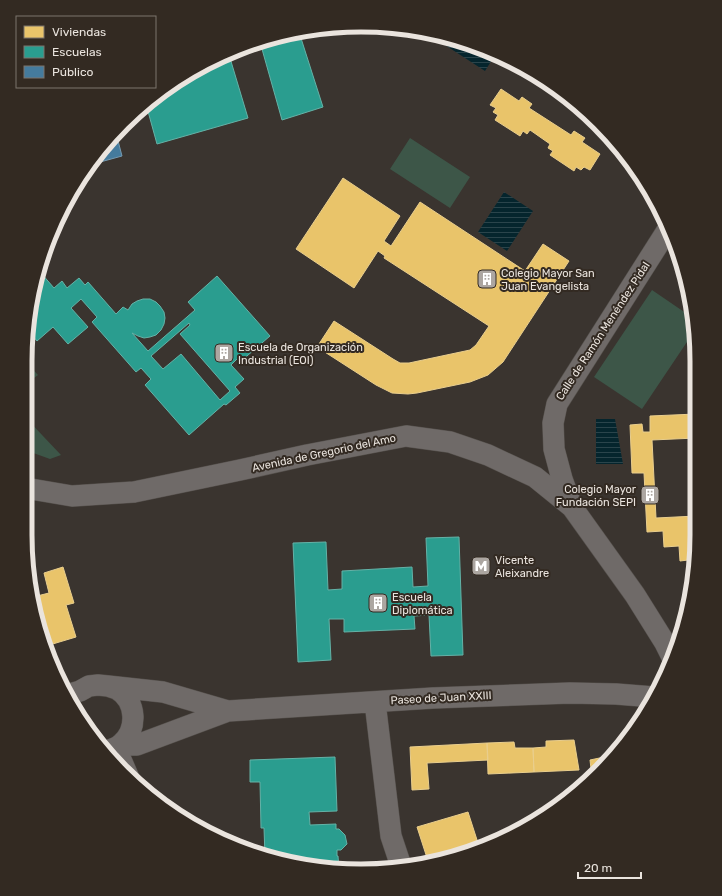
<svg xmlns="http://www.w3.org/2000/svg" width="722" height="896" font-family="Rubik,sans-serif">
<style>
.garden{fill:#3d5648}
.water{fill:url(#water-rules)}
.homes{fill:#e9c46a;stroke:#e9ce8d}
.schools{fill:#2a9d8f;stroke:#64b2a7;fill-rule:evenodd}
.public{fill:#457b9d;stroke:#769ab0}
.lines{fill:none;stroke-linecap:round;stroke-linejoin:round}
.minor-casing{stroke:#55504c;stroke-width:22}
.minor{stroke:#6f6a68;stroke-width:21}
.labels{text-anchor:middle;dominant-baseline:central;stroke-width:4;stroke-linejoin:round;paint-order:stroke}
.poi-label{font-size:11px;fill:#eae4de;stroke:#332a22;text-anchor:start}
.street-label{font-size:11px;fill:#eae4de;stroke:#332a22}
.rim{fill:none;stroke:#eae4de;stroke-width:5}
</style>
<defs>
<pattern id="water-rules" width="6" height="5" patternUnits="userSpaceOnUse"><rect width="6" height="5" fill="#05252d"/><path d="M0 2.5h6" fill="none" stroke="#2a444b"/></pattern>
</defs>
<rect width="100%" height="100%" fill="#3a342f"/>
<!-- garden -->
<path class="garden" d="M410 138 470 177 450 208 390 169Z
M652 290 693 318 695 330 642 409 594 377Z
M26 362 38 375 26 384Z
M25 417 61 455 50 459 25 450Z"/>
<!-- water -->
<path class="water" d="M450 38 469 43 495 55 485 71 445 45Z
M504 192 533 211 507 251 478 232Z
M596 419H615L623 464H596Z"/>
<!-- homes -->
<path class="homes" d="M501 89 519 101 522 97 532 104 529 108 571 135 574 131 585 138 582 142 600 154 590 170 584 167 581 170 576 167 574 171 550 155 553 151 548 148 550 144 530 130 527 134 523 131 520 136 495 120 498 115 493 112 496 108 490 105Z
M343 178 400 216 384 241 391 246 420 202 525 271 543 244 569 261 503 362 488 375 470 382 417 393 408 394 392 393 376 385 317 347 334 321 393 359 400 363H409L470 350 476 345 489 326 384 258 385 256 378 251 354 288 296 249Z
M696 414V438L652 440 656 518 696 516V557L693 577H689L688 560 680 561 679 546 664 547 663 531 647 532 644 473H632L630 425 642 424 643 432H650V416Z
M63 567 74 603 66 605 76 637 46 646 36 622 33 597 49 593 44 573Z
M574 740 579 770 534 772 533 748 546 747V741Z
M514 742 515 748H533L534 772 488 774 487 743Z
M487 743 488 760 427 763 429 789 412 790 410 747Z
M609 756H612L592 777 590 760Z
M468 812 478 843 498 836 499 840 429 864 417 827Z"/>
<!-- schools -->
<path class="schools" d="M299 32 323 107 282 120 260 42 274 37Z
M230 58 248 118 157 144 146 104 157 94 202 66Z
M41 273 54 288 62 281 67 288 79 278 85 285 88 282 116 314 123 307 128 310 132 304 137 301 143 299H150L156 302 160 306 164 312 165 318 164 324 161 330 156 335 150 337 144 338 138 336 132 333 148 351 195 310 188 302 217 276 270 336 240 362 237 359 231 365 244 379 235 387 240 393 226 405 224 404 189 435 145 385 151 379 141 368 136 372 92 322 97 317 81 299 71 308 88 327 68 344 53 327 37 341 28 330ZM189 323 190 325 180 334 230 391 220 400 181 354 163 369 151 356Z
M459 537 463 655 431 656 429 615 414 616 415 629 344 632V619H329L331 660 298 662 293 543 326 542 328 590 342 589V571L412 567 413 587 428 586 426 538Z
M335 757 337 811 309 812 310 825 336 824V829H339L345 835 347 844 341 850H337V856H338L339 870 265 856 264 828H261L260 782H250V760Z"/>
<!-- public -->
<path class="public" d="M116 133 122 156 93 164 109 139Z"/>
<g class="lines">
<!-- minor casing -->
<g class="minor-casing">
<path id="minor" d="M25 488 72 496 134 492 240 470 307 455 406 436 450 442 488 455 535 477 572 507 635 595 665 643 672 657
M572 507 562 479 554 449 553 423 557 404 668 229
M66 695 80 691 89 686 98 685 108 686 163 692 228 711
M375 702 391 836 401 866
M121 745H137L228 711 433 698 570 693 616 694 654 697
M116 748 128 776
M107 751C112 749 117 748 121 744 138 730 137 701 117 689 114 688 111 687 108 686"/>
</g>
<!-- minor -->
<use href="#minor" class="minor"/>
</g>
<!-- icons -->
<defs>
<g id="building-square" transform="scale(1)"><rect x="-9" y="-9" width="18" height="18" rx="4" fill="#aca6a1" stroke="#332a22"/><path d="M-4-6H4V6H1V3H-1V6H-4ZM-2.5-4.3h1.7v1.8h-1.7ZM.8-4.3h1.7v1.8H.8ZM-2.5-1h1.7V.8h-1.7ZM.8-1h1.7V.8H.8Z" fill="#fff"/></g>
<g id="metro-square" transform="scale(1)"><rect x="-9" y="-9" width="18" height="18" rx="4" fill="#aca6a1" stroke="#332a22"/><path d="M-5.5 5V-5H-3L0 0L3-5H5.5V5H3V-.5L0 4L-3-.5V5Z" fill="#fff"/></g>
</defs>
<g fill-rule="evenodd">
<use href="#building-square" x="487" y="279"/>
<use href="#building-square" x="224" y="353"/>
<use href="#building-square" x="650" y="495"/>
<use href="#metro-square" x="481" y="566"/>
<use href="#building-square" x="378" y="603"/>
</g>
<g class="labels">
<!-- poi labels -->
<g class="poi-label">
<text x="501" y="273">Colegio Mayor San<tspan x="501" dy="13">Juan Evangelista</tspan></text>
<text x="238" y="347">Escuela de Organización<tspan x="238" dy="13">Industrial (EOI)</tspan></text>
<text x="636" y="489" text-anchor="end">Colegio Mayor<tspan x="636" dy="13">Fundación SEPI</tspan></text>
<text x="495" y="560">Vicente<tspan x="495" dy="13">Aleixandre</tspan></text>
<text x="392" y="597">Escuela<tspan x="392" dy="13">Diplomática</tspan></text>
</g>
<!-- street labels -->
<g class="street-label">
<text transform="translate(603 331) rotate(-57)">Calle de Ramón Menéndez Pidal</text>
<text transform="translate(324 453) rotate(-12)">Avenida de Gregorio del Amo</text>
<text transform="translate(441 698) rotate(-3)">Paseo de Juan XXIII</text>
</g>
</g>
<!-- crop -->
<path d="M0 0H722V896H0ZM361 32H361A329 329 0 0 1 690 361V535A329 329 0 0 1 361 864H361A329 329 0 0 1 32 535V361A329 329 0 0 1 361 32Z" fill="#332a22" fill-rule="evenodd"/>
<path class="rim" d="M361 32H361A329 329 0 0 1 690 361V535A329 329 0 0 1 361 864H361A329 329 0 0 1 32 535V361A329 329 0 0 1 361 32Z"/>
<!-- legend -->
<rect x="16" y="16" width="140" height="72" fill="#332a22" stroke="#7c746d"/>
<rect x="24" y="26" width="20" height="12" fill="#e9c46a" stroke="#7c746d"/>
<text x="52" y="36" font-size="12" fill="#eae4de">Viviendas</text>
<rect x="24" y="46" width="20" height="12" fill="#2a9d8f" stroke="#7c746d"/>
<text x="52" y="56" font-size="12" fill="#eae4de">Escuelas</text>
<rect x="24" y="66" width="20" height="12" fill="#457b9d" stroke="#7c746d"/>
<text x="52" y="76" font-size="12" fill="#eae4de">Público</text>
<!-- scale -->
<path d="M578 872v6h63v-6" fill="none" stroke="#eae4de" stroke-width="2"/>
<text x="584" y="872" font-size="12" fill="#eae4de" stroke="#332a22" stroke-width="3" paint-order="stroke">20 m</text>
</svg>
